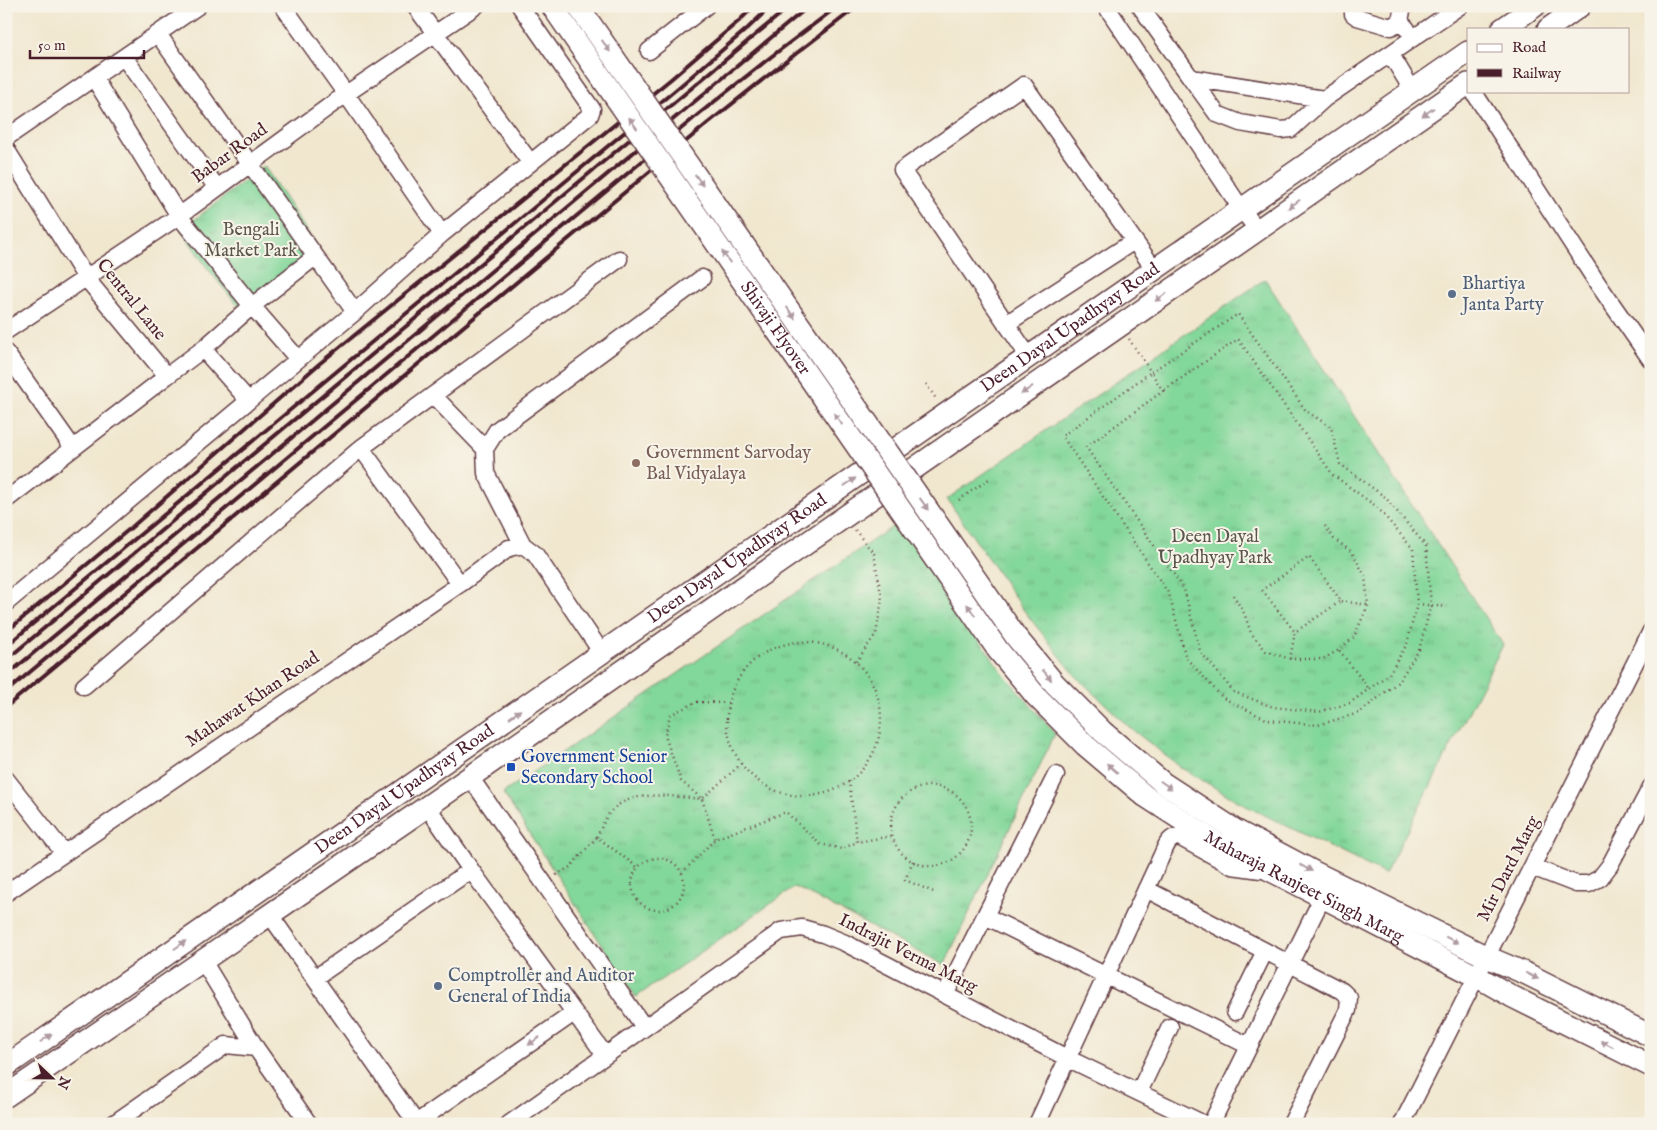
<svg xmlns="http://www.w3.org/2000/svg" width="1657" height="1130" font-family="'IM FELL English',serif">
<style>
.grass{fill:url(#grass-tufts);stroke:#667b62}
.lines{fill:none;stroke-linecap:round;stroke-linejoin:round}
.minor-casing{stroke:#633d44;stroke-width:19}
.major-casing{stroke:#633d44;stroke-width:24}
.path{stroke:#633d44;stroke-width:2.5;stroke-dasharray:1 4;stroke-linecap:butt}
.minor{stroke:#fff;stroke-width:16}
.major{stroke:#fff;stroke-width:21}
.rail{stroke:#4a1f2b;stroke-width:4}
.major-bridge-casing{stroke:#633d44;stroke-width:24;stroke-linecap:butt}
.major-bridge{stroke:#fff;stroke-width:21}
.oneway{fill:#ae9aa0}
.service-dot{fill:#5c6f8a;stroke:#f7f3e8;stroke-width:2}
.education-dot{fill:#8d6e63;stroke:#f7f3e8;stroke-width:2}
.transit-dot{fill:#1a4fb4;stroke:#f7f3e8;stroke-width:2}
.labels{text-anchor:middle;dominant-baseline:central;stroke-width:4;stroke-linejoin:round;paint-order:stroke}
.street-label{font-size:18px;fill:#4a1f2b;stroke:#f7f3e8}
.park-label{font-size:18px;fill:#5b564c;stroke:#f7f3e8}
.service-label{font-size:18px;fill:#4e5e75;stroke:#f7f3e8;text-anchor:start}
.education-label{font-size:18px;fill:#785e54;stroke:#f7f3e8;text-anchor:start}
.transit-label{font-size:18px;fill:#164399;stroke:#f7f3e8;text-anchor:start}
</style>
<defs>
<pattern id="grass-tufts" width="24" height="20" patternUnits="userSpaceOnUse" patternTransform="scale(1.25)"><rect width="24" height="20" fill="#82d79a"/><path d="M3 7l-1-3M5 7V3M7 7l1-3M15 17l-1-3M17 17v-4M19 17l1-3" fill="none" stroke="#72b885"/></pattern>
</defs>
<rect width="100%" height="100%" fill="#f7f3e8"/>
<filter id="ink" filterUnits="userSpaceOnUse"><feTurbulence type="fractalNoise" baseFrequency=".02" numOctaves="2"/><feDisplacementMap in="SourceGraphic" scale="10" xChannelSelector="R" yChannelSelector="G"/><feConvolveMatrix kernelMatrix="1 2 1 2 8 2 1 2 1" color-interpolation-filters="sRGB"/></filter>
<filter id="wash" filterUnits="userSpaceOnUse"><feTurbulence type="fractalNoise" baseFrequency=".0096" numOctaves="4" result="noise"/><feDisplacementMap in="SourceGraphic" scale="20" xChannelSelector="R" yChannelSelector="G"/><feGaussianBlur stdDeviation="1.12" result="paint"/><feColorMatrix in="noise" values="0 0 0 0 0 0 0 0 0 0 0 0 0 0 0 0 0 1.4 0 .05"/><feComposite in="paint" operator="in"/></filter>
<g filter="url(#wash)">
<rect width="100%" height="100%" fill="#f1e7cf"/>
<!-- grass -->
<path class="grass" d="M264 166 324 257 249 319 208 269 181 230Z
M1265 279 1503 645 1385 874 1248 807 1183 769 1129 727 1075 675 1025 612 947 499Z
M898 523 1002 672 1055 734 944 965 795 887 636 997 503 793Z"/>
</g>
<g filter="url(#ink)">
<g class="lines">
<!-- minor casing -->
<g class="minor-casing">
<path id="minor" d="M283 6 346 94 442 234
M415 6 530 162
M1106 6 1242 210 1258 230
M1140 6 1191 78 1324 99 1460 6
M1353 6V14L1357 17 1391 27 1400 21
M1403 6 1400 21 1407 29
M158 34 355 312
M649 51 706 6
M1391 55 1413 91
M124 57 217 188
M94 78 179 216 252 306 298 359
M1191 78 1217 114 1240 123 1281 130 1291 129 1324 99
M1473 91 1598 284 1651 360
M6 138 198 6
M6 149 86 278 167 376 203 349 248 400
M1006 324 1134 241
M6 331 179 216 346 94 476 6
M203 349 252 306 315 257
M6 353 73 448
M1029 357 902 170 1024 85 1155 270
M433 395 485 449
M361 448 460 584
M6 500 167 376
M6 603 355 312 442 234 590 115 592 109 520 6
M602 653 535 554 523 545 486 473 485 449 497 430 702 278
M84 686 361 448 619 259
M470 777 644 1027
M6 779 64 853
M427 806 471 870 605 1055
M1532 867 1576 884H1589L1600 878 1610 865 1651 787
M1146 889 1342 991 1349 998 1348 1010 1291 1124
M6 893 460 584 509 548 523 545
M270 915 417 1124
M985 916 1249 1046
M203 961 256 1048
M315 978 471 870
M945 995 1056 775
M1235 1012 1265 951
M1139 1092 1170 1027
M416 1123 574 1013
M113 1124 226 1045 256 1048 309 1124
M509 1124 781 931 802 928 823 934 845 943 1067 1058 1204 1124
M1037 1124 1161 857C1165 849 1168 836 1179 837L1232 866 1261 870
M1211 1124 1322 898
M1402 1124 1651 631"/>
</g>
<!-- major casing -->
<g class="major-casing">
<g id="major">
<path d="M1502 29 1535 6"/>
<path d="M1548 29 1580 6"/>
<path d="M1016 637 1054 683 1103 732 1163 783 1235 830 1316 873 1487 957 1527 974 1651 1036"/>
<path id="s1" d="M998 650 1036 696 1085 745 1145 796 1217 843 1476 976 1513 997 1651 1066"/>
<path id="s2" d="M6 1066 1468 52"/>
<path d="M6 1096 470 777 1468 84"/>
</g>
</g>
<!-- path -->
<path class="path" d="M1129 339 1151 372 1238 314 1306 411 1331 427 1340 464 1385 497 1426 546 1431 605 1419 650 1398 682 1359 713 1318 725 1268 720 1223 698 1186 658 1169 594 1062 436 1151 372 1163 391 1086 447 1184 589 1200 651 1234 692 1273 707 1319 712 1350 703 1389 674 1407 644 1417 604 1413 549 1377 507 1333 475 1238 339 1163 391
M926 384 937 400
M959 500 989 479
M1325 526 1334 539 1352 552 1365 576 1368 605 1354 637 1339 650 1369 689
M855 530 874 554 882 600 876 634 856 662
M1233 595 1244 613 1251 633 1266 651 1290 659H1323L1339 650
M1341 601 1368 605
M1417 604 1447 607
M727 719a77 77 0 1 1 154 0a77 77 0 1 1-154 0Z
M1290 659 1295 632 1341 601 1309 557 1262 590 1295 632
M728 703 696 702 670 715 665 736 681 781 702 799 741 764
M849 781 857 842 892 836
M891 826a40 40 0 1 1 80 0a40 40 0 1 1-80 0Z
M597 837C601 829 605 817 612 810 635 788 673 797 702 799L715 839
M632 884a26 26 0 1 1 52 0a26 26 0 1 1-52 0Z
M913 861 905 880 936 893
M682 873 715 839 786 812 820 844 842 849 857 842
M556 875 570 867 597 837 637 867"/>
<!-- minor -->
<use href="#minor" class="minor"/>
<!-- major -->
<use href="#major" class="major"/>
<!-- rail -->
<path class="rail" d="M6 632 133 526 319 364 671 79 740 20 754 6
M6 646 679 87 748 28 771 6
M6 660 790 6
M6 676 809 6
M6 692 700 113 772 56 838 6
M6 707 708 123 780 66 858 6"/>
<!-- major-bridge casing -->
<g class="major-bridge-casing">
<g id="major-bridge">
<path id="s3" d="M552 6 998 650"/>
<path d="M578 6 1016 637"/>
</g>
</g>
<!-- major-bridge -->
<use href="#major-bridge" class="major-bridge"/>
</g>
<!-- one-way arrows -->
<defs><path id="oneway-solid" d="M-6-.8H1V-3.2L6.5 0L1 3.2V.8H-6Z" transform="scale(1.25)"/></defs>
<g class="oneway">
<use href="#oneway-solid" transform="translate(606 46) rotate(55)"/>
<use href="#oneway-solid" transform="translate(1428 112) rotate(145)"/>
<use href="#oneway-solid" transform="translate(633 123) rotate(-125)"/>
<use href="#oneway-solid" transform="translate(699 180) rotate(55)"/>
<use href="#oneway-solid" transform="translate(1294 204) rotate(145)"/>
<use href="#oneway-solid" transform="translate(726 257) rotate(-125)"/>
<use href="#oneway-solid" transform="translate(1161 297) rotate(145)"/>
<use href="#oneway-solid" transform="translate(791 313) rotate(55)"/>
<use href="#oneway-solid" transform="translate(1027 390) rotate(145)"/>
<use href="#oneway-solid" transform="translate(838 419) rotate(-125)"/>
<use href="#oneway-solid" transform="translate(850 482) rotate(-35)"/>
<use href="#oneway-solid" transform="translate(924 504) rotate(55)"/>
<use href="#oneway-solid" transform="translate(971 610) rotate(-125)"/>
<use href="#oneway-solid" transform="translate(1047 675) rotate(50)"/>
<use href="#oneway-solid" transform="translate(515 714) rotate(-35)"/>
<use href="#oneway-solid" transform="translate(1112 768) rotate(-139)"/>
<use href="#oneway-solid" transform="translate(1166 785) rotate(35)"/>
<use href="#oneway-solid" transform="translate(1306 868) rotate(28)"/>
<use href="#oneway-solid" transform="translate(1452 940) rotate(26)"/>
<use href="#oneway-solid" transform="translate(180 945) rotate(-35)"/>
<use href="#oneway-solid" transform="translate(1532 976) rotate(26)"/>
<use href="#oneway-solid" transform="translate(46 1038) rotate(-35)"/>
<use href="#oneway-solid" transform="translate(534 1041) rotate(145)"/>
<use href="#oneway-solid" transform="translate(1607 1044) rotate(-153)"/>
</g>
</g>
<!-- markers -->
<g class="service-dot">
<circle cx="1452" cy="294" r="5"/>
<circle cx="438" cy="986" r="5"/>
</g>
<circle class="education-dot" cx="636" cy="463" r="5"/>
<rect class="transit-dot" x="506" y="762" width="10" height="10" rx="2.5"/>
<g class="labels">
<!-- street labels -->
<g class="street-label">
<text transform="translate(230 154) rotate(-36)">Babar Road</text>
<text transform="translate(131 300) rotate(51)">Central Lane</text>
<text stroke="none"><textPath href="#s3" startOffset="392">Shivaji Flyover</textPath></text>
<text stroke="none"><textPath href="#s2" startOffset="1295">Deen Dayal Upadhyay Road</textPath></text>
<text stroke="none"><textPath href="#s2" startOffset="890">Deen Dayal Upadhyay Road</textPath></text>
<text transform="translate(253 700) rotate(-34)">Mahawat Khan Road</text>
<text stroke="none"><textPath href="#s2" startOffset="485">Deen Dayal Upadhyay Road</textPath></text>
<text transform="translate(1509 869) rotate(-63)">Mir Dard Marg</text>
<text stroke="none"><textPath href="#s1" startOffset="391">Maharaja Ranjeet Singh Marg</textPath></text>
<text transform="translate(908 954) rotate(27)">Indrajit Verma Marg</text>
</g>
<!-- park labels -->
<g class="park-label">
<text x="251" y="230">Bengali<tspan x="251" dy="21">Market Park</tspan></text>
<text x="1215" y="537">Deen Dayal<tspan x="1215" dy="21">Upadhyay Park</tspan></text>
</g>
<!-- service labels -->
<g class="service-label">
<text x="1462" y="284">Bhartiya<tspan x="1462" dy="21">Janta Party</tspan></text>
<text x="448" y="976">Comptroller and Auditor<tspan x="448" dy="21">General of India</tspan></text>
</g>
<!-- education labels -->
<g class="education-label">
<text x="646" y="453">Government Sarvoday<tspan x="646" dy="21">Bal Vidyalaya</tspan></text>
</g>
<!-- transit labels -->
<g class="transit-label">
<text x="521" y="757">Government Senior<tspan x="521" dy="21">Secondary School</tspan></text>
</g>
</g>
<!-- margin -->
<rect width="1657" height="1130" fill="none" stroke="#f7f3e8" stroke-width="25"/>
<!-- legend -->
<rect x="1467" y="28" width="162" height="65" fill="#f7f3e8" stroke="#b29e9c"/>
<rect x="1477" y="44" width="25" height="8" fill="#ffffff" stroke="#b29e9c"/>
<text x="1512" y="52" font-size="15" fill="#4a1f2b">Road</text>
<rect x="1477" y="69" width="25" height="8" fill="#4a1f2b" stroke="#b29e9c"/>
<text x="1512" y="78" font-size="15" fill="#4a1f2b">Railway</text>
<!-- north arrow -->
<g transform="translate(52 1078) rotate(112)" stroke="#f7f3e8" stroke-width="4" paint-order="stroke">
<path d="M0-4L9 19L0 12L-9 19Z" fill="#4a1f2b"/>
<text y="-8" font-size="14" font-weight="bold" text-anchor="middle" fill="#4a1f2b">N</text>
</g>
<!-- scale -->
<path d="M30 50v8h114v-8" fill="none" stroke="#4a1f2b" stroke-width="2.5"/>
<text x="38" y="50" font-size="15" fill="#4a1f2b" stroke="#f7f3e8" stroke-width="4" paint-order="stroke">50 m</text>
</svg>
